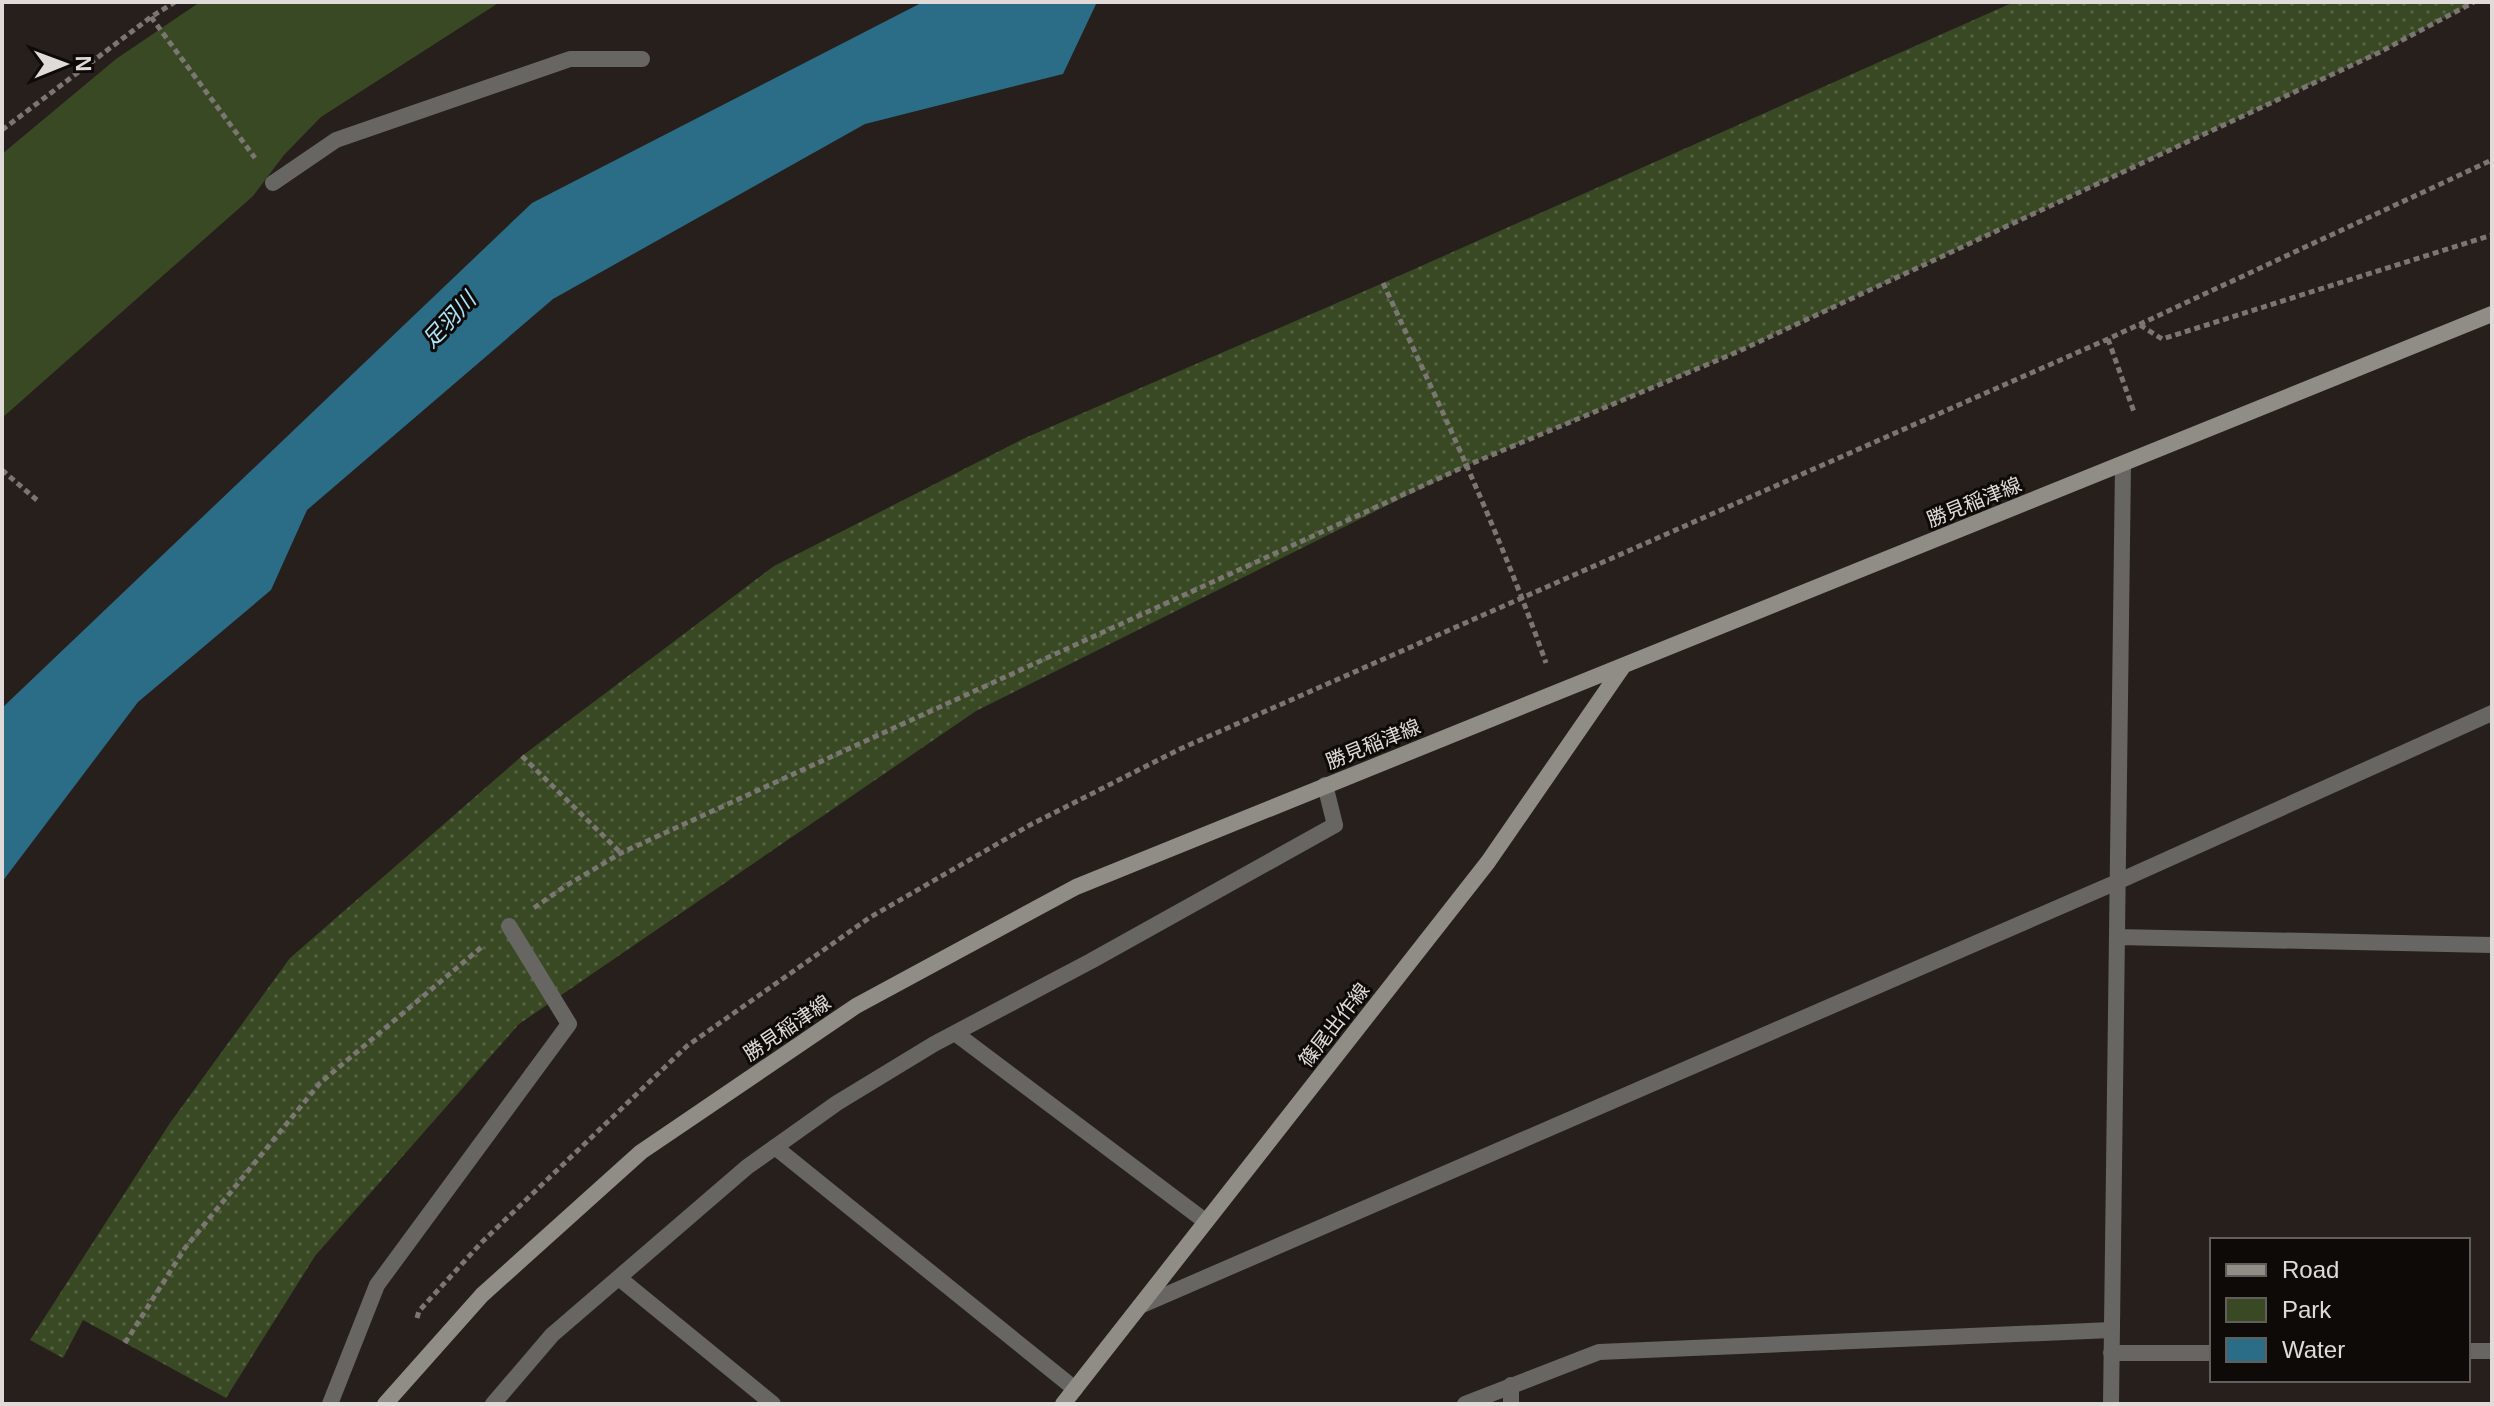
<svg xmlns="http://www.w3.org/2000/svg" width="2494" height="1406" font-family="Helvetica,'Noto Sans JP',sans-serif">
<style>
.grass{fill:url(#grass-dots)}
.park{fill:#384924}
.water{fill:#2b6d87}
.lines{fill:none;stroke-linecap:round;stroke-linejoin:round}
.path{stroke:#7c7673;stroke-width:5;stroke-dasharray:6 4;stroke-linecap:butt}
.lane{stroke:#676662;stroke-width:16}
.street{stroke:#676662;stroke-width:16}
.secondary{stroke:#908d87;stroke-width:16}
.labels{text-anchor:middle;dominant-baseline:central;stroke-width:6;stroke-linejoin:round;paint-order:stroke}
.street-label{font-size:20px;fill:#e0dbd8;stroke:#0d0a08}
.water-label{font-size:22px;font-style:italic;fill:#aee3fc;stroke:#0d0a08}
</style>
<defs>
<pattern id="grass-dots" width="8" height="8" patternUnits="userSpaceOnUse" patternTransform="scale(2)"><rect width="8" height="8" fill="#384924"/><path d="M2 2h.1M6 6h.1" fill="none" stroke="#546343" stroke-width="1.8" stroke-linecap="round"/></pattern>
</defs>
<rect width="100%" height="100%" fill="#271f1c"/>
<!-- grass -->
<path class="grass" d="M2014 2H2474L2378 53 1737 352 1468 465 976 711 519 1024 315 1256 226 1398 83 1320 63 1358 30 1340 170 1123 290 958 522 756 774 566 1025 438 1383 283Z"/>
<!-- park -->
<path class="park" d="M200 2H500L321 117 284 155 253 196 2 418V154L116 59Z"/>
<!-- water -->
<path class="water" d="M923 2H1097L1063 74 865 124 553 299 307 510 271 590 138 702 2 882V708L532 203Z"/>
<g class="lines">
<!-- path -->
<path class="path" d="M151 17 255 158
M2 130 151 17 175 2
M1383 283C1441 408 1500 533 1546 663
M2140 325 2162 339 2492 235
M2108 339 2134 412
M2 470 38 501
M522 756 621 853
M534 908 564 887 621 853 1468 465 1737 352 2378 53 2474 2
M417 1318 419 1311 482 1242 687 1046 869 918 1030 825 1180 749 2108 339 2492 160
M125 1343 185 1248 320 1083 484 945"/>
<!-- lane -->
<path class="lane" d="M273 183 336 140 570 59H642
M775 1147 1075 1389
M619 1278 773 1404
M330 1404 377 1285 569 1024 509 926
M1465 1404 1599 1352 2111 1330"/>
<!-- street -->
<path class="street" d="M2117 937 2492 945
M955 1033 1205 1221
M1140 1306 2117 882 2492 713
M2468 1351H2492
M2111 1353H2212
M493 1404 552 1335 747 1167 837 1103 934 1044 1091 961 1335 825 1325 785
M1511 1404V1385
M2111 1404 2123 464"/>
<!-- secondary -->
<path class="secondary" d="M385 1404 482 1295 641 1152 856 1006 1076 887 2492 314
M1063 1404 1488 862 1624 665"/>
</g>
<g class="labels">
<!-- street labels -->
<g class="street-label">
<text transform="translate(1974 502) rotate(-22)">勝見稲津線</text>
<text transform="translate(1373 744) rotate(-22)">勝見稲津線</text>
<text transform="translate(1334 1025) rotate(-52)">篠尾出作線</text>
<text transform="translate(787 1028) rotate(-34)">勝見稲津線</text>
</g>
<!-- water labels -->
<g class="water-label">
<text transform="translate(449 320) rotate(-47)">足羽川</text>
</g>
</g>
<!-- border -->
<rect width="2494" height="1406" fill="none" stroke="#e0dbd8" stroke-width="8"/>
<!-- legend -->
<rect x="2210" y="1238" width="260" height="144" fill="#0d0a08" stroke="#615e5b" stroke-width="2"/>
<rect x="2226" y="1264" width="40" height="12" fill="#908d87" stroke="#615e5b" stroke-width="2"/>
<text x="2282" y="1278" font-size="24" fill="#e0dbd8">Road</text>
<rect x="2226" y="1298" width="40" height="24" fill="#384924" stroke="#615e5b" stroke-width="2"/>
<text x="2282" y="1318" font-size="24" fill="#e0dbd8">Park</text>
<rect x="2226" y="1338" width="40" height="24" fill="#2b6d87" stroke="#615e5b" stroke-width="2"/>
<text x="2282" y="1358" font-size="24" fill="#e0dbd8">Water</text>
<!-- north arrow -->
<g transform="translate(64 64) rotate(89)" stroke="#0d0a08" stroke-width="6" paint-order="stroke">
<path d="M0-6L14 30L0 20L-14 30Z" fill="#e0dbd8"/>
<text y="-12" font-size="22" font-weight="bold" text-anchor="middle" fill="#e0dbd8">N</text>
</g>
</svg>
